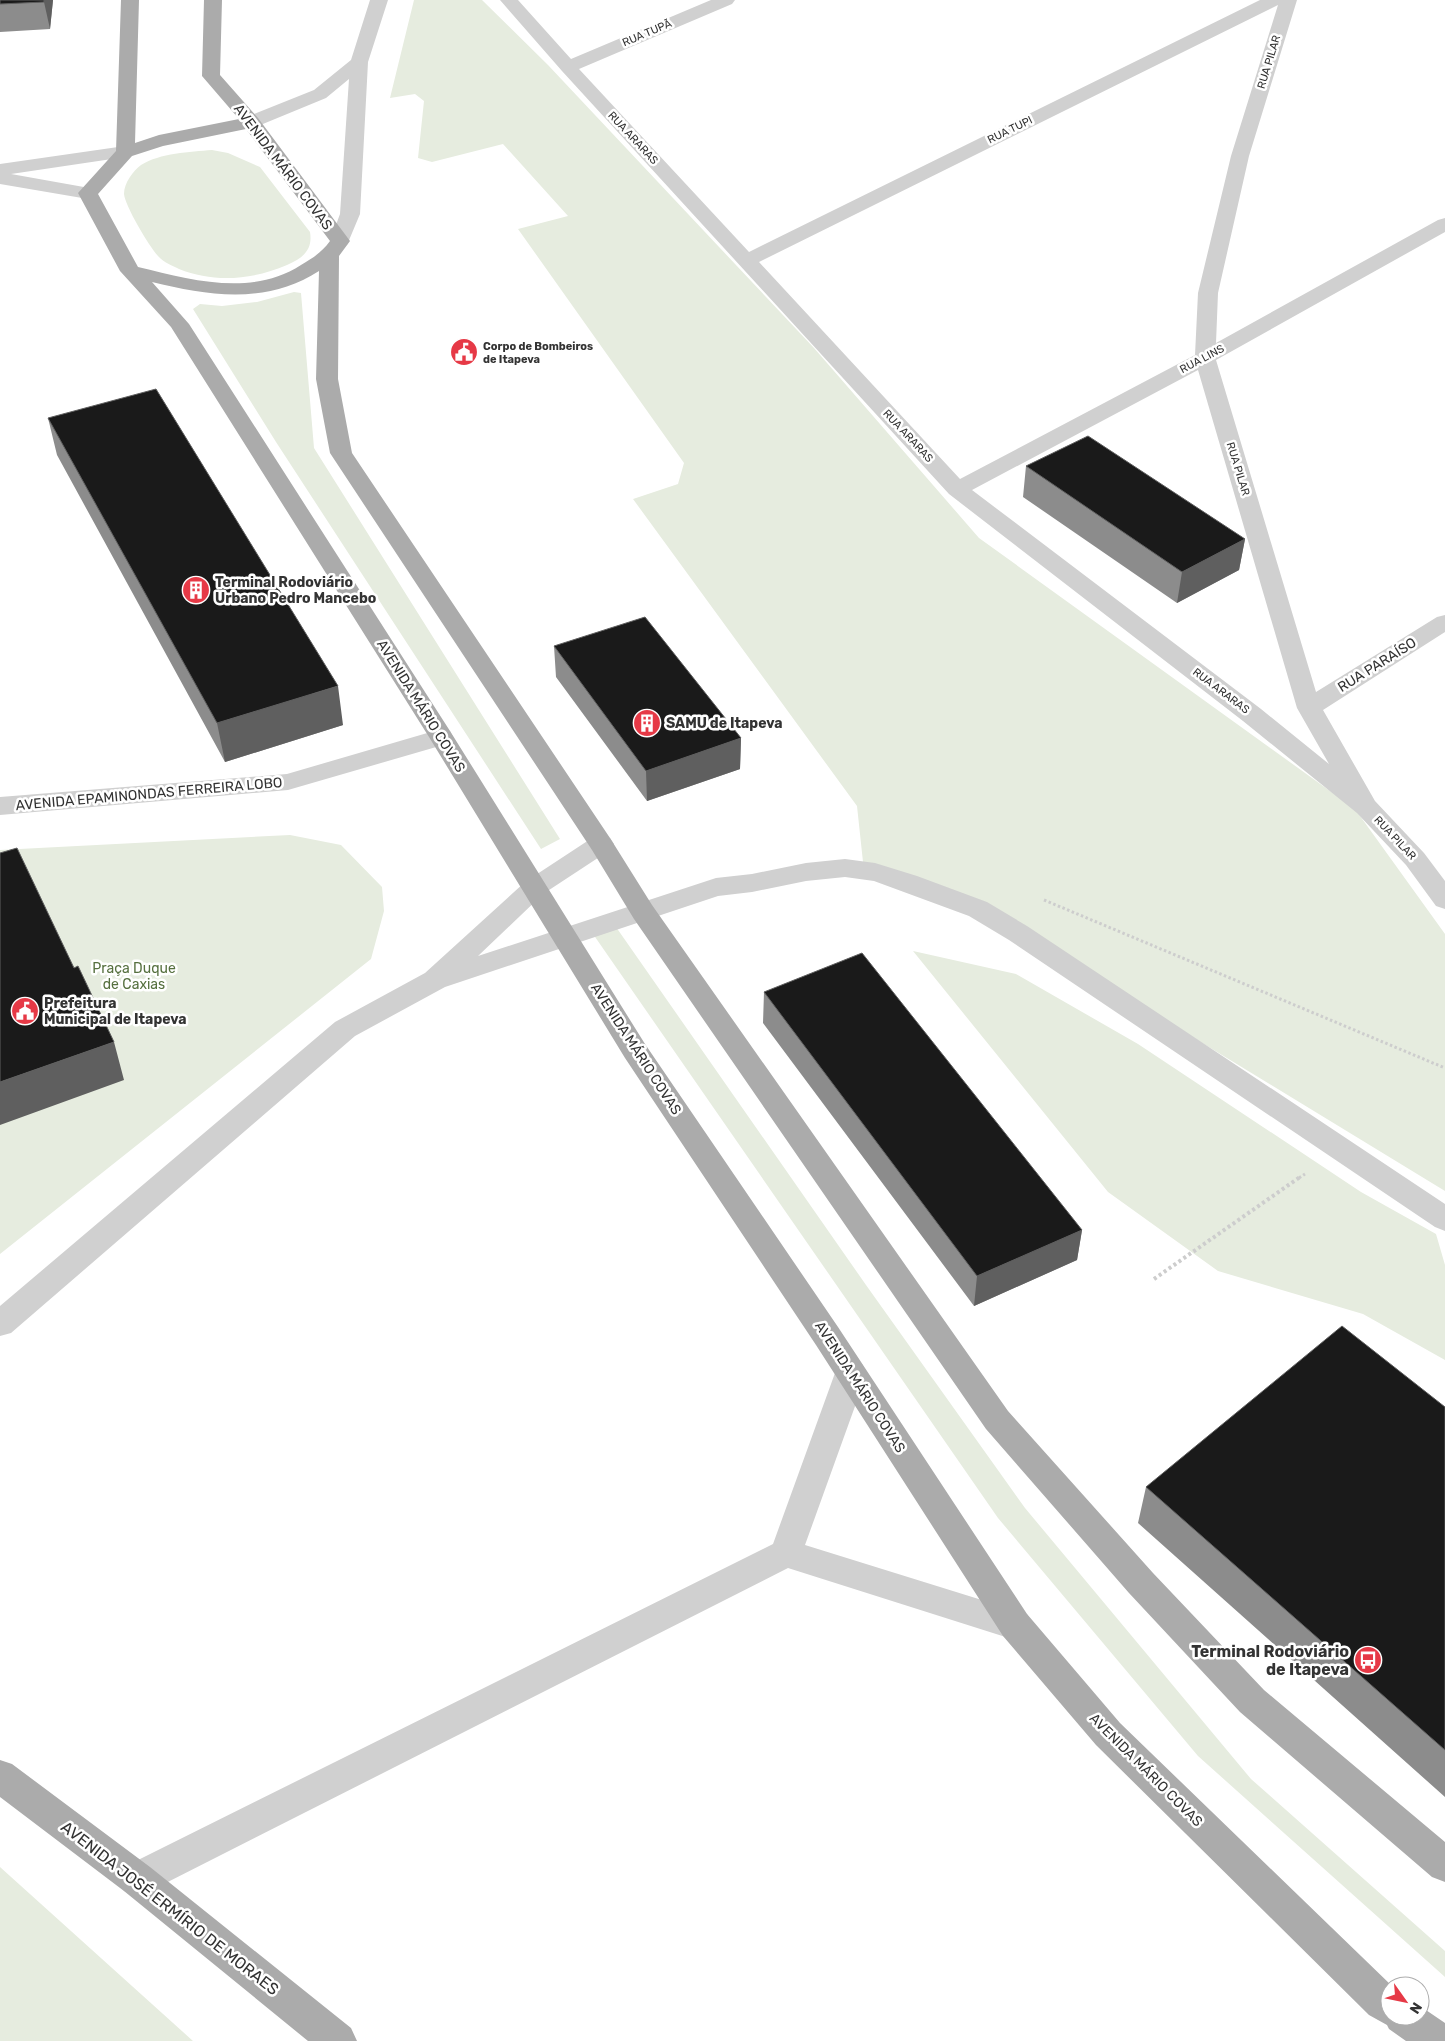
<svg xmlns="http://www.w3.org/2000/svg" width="1445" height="2041" font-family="Rubik,sans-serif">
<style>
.green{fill:#e6ecdf}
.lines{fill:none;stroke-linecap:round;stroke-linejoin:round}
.path-far1{stroke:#cdcdcd;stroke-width:3;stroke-dasharray:2.5 2.5;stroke-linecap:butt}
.path{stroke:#cdcdcd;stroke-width:4;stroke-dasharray:3 3;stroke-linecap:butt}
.minor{fill:#d0d0d0;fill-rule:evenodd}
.major{fill:#ababab;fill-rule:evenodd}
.wall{fill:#8c8c8c}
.shaded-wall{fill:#5f5f5f}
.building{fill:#1a1a1a;stroke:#5f5f5f}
.labels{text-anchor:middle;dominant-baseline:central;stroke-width:5;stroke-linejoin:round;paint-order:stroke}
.far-street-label{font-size:11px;fill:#333;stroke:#fff}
.far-poi-label{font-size:11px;font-weight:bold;fill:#333;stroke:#fff;text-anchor:start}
.street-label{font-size:14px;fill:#333;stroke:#fff}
.poi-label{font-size:14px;font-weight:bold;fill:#333;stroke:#fff;text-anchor:start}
.park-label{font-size:14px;fill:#56703f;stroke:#fff}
.near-poi-label{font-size:16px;font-weight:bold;fill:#333;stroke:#fff;text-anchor:end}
.near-street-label{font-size:16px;fill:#333;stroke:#fff}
</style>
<rect width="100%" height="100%" fill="#fff"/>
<!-- green -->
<path class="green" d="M414 0H482L548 65 814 348 979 538 1355 809 1445 934V1191L966 899 863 862 857 806 633 499 678 484 684 463 518 229 568 216 503 144 432 162 418 158 424 101 415 94 390 98Z
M212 150 228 153 260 167 310 232C313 250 303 258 287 265 252 280 214 283 179 269 173 266 163 262 159 257 150 248 125 206 124 194 124 183 133 171 141 165 160 153 190 152 212 150Z
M294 292 301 293 314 448 560 839 541 849 276 442 193 309 200 304 222 306 257 302Z
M290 835 341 845 382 887 384 911 371 959 0 1254V850Z
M616 927 866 1285 1025 1508 1251 1779 1445 1951V1977L1198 1756 998 1518 593 934Z
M913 951 1016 974 1138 1044 1361 1192 1436 1234 1445 1265V1360L1363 1314 1218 1271 1108 1192Z
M0 1867 193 2041H0Z"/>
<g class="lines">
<!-- path-far1 -->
<path class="path-far1" d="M1044 900 1445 1068
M1299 1178 1305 1174"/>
<!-- path -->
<path class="path" d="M1154 1279 1300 1177"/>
<!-- minor -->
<path class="minor" d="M370 0H388L368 62 360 214 347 245 340 247 333 245 330 241 340 214 349 79 326 98 258 126 251 128 244 126 242 122 244 118 314 90 351 60Z
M500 0H518L571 59 711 0H735L732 4 579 69 749 252 1260 0H1297L1249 156 1218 293 1216 343 1438 220 1445 218V232L1216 360 1316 692 1437 617 1445 615V632L1323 710 1375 801 1424 853 1445 881V909L1436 906 1406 865 1357 813 1243 721 949 494 562 71ZM1278 5 1231 156 1198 293 1195 355 960 479 759 262ZM1198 370 1297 708 1329 764 1261 709 972 490Z
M125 146 132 148 134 152 132 156 11 174 95 189 98 193 95 197 88 199 0 184V164Z
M441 729 450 731 453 737 450 743 288 790 0 815V797L287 774Z
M601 835 610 838 614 844 610 850 543 894 478 956 716 878 752 874 806 863 845 859 875 863 917 876 987 902 1027 926 1445 1204V1231L1435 1227 1009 940 969 916 874 881 845 877 806 881 752 892 718 896 445 987 355 1036 11 1333 0 1336V1306L335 1022 425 973 525 882 592 838Z
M851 1360 862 1364 867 1373 805 1545 1027 1614 1032 1625 1027 1636 1015 1640 788 1568 150 1891 137 1896 124 1891 119 1879 124 1867 773 1544 835 1373 840 1364Z"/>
<!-- major -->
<path class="major" d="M121 0H139L135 143 159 135 239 119 202 76 204 0H222L220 75 258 118 350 241 339 256 338 379 352 453 610 838 652 905 1008 1411 1153 1573 1264 1690 1445 1842V1882L1432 1877 1240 1712 1129 1593 986 1429 634 919 592 850 330 453 316 379 319 271C266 305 209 296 152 282L189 324 450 731 645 1044 838 1327 1027 1614 1120 1723 1392 1986H1390V2016H1420V2006L1445 2023V2041H1406L1389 2029 1387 2025 1369 2015 1096 1745 1003 1636 816 1345 625 1058 429 737 171 327 120 271 78 193 116 151ZM246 129 330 241C322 252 313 258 301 265 251 297 192 280 138 267L98 194 132 156 163 146Z
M0 1760 12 1764 150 1867 351 2028 357 2041H308L124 1891 0 1797Z"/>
</g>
<!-- wall -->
<path class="wall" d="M0 0H53L50 29 0 32Z
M48 418 343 725 225 762 57 455Z
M1026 466 1245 539 1239 570 1177 603 1023 497Z
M554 646 741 738 740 769 647 801 556 677Z
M764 992 1082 1230 1077 1260 974 1306 763 1023Z
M1445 1407V1797L1138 1523 1146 1487Z"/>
<!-- shaded-wall -->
<path class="shaded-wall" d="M44 0H53L50 29 44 2Z
M1245 539 1239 570 1177 603 1182 572Z
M338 686 343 725 225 762 217 723Z
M741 738 740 769 647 801 646 771Z
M114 1042 124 1080 0 1125V1082Z
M1082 1230 1077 1260 974 1306 977 1276Z"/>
<!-- building -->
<path class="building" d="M0 0H44V2L0 4Z
M156 389 338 686 217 723 48 418Z
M1088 436 1245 539 1182 572 1026 466Z
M645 617 741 738 646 771 554 646Z
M17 848 74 968 78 966 114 1042 0 1082V853Z
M862 953 1082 1230 977 1276 764 992Z
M1342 1326 1445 1407V1750L1146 1487Z"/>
<!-- icons -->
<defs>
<g id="civic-disc" transform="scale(1.4375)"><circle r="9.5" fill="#e63946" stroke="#fff"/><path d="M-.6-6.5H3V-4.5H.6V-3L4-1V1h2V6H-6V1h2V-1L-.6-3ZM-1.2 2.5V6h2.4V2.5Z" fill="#fff"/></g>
<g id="building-disc" transform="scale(1.4375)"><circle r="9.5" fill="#e63946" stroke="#fff"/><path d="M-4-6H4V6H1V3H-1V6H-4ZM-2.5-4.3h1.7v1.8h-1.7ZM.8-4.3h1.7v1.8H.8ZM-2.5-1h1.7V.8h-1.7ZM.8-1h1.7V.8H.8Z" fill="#fff"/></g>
<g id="bus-disc" transform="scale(1.4375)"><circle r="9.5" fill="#e63946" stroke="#fff"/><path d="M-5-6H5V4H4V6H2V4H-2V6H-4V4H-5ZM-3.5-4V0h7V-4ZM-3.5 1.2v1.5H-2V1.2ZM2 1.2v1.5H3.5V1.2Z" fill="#fff"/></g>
</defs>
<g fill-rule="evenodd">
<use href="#civic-disc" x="464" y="352"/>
<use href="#building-disc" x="196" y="590"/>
<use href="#building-disc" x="647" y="723"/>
<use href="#civic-disc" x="25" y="1011"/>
<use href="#bus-disc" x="1368" y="1660"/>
</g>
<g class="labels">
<!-- far-street labels -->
<g class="far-street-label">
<text transform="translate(647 33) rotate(-23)">RUA TUPÃ</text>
<text transform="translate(1269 62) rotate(-73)">RUA PILAR</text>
<text transform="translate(1010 130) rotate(-26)">RUA TUPI</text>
<text transform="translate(633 138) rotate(47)">RUA ARARAS</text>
<text transform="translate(1202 359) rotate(-28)">RUA LINS</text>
<text transform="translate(908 436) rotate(47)">RUA ARARAS</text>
<text transform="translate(1238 469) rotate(73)">RUA PILAR</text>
<text transform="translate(1221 691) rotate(37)">RUA ARARAS</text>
<text transform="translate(1395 838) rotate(47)">RUA PILAR</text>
</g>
<!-- far-poi labels -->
<g class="far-poi-label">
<text x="483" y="346">Corpo de Bombeiros<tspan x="483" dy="13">de Itapeva</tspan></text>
</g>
<!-- street labels -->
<g class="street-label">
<text transform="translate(283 167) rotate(53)">AVENIDA MÁRIO COVAS</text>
<text transform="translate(1377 665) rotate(-32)">RUA PARAÍSO</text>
<text transform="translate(421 706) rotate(58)">AVENIDA MÁRIO COVAS</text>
<text transform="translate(149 794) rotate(-5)">AVENIDA EPAMINONDAS FERREIRA LOBO</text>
<text transform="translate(636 1049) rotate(57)">AVENIDA MÁRIO COVAS</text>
<text transform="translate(860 1387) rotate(57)">AVENIDA MÁRIO COVAS</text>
<text transform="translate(1146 1770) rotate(45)">AVENIDA MÁRIO COVAS</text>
</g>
<!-- poi labels -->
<g class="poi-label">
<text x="215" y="582">Terminal Rodoviário<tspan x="215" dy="16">Urbano Pedro Mancebo</tspan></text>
<text x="666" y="723">SAMU de Itapeva</text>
<text x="44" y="1003">Prefeitura<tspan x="44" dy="16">Municipal de Itapeva</tspan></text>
</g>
<!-- park labels -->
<g class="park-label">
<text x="134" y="968">Praça Duque<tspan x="134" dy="16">de Caxias</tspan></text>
</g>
<!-- near-poi labels -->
<g class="near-poi-label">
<text x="1349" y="1651">Terminal Rodoviário<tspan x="1349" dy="18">de Itapeva</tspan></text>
</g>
<!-- near-street labels -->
<g class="near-street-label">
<text transform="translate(170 1908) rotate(38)">AVENIDA JOSÉ ERMÍRIO DE MORAES</text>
</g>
</g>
<!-- north arrow -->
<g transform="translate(1405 2001) rotate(123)"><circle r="24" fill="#ffffff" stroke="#adadad"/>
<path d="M0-4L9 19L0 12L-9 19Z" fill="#e63946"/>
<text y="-8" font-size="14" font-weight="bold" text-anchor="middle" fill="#333333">N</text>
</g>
</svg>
